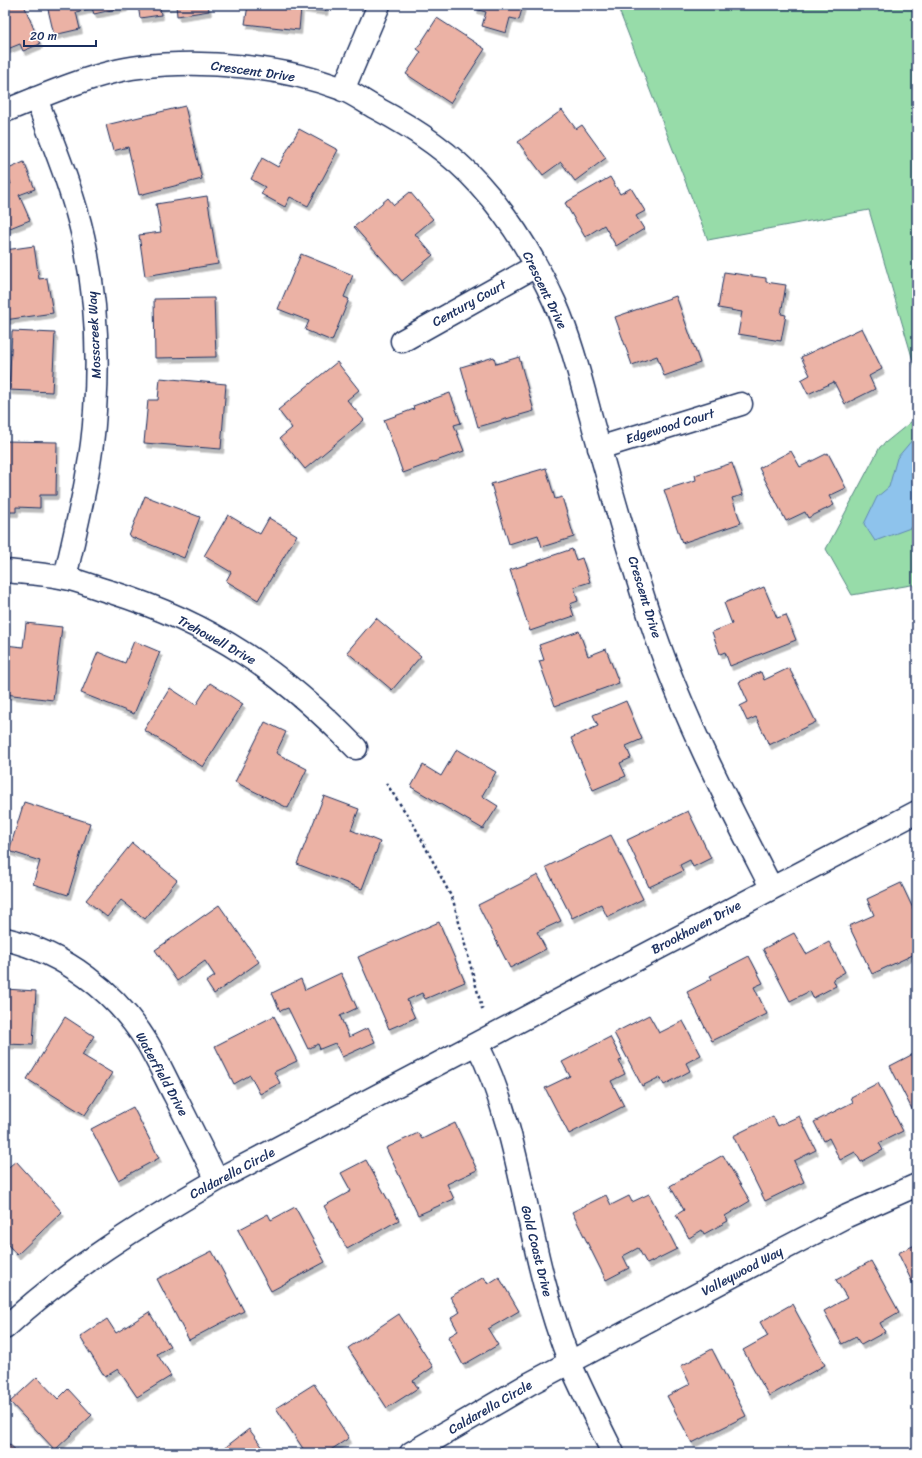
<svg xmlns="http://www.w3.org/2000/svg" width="922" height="1458" font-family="Sriracha,sans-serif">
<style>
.green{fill:#97dca9;stroke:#598684}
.water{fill:#8ec3ec;stroke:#6088b3}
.building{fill:#ebb2a5;stroke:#1b2f5e;filter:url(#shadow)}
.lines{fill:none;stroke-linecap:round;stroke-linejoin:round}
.minor-casing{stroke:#1b2f5e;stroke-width:25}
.path{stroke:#1b2f5e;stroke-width:2.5;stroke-dasharray:3 3;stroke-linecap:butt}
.minor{stroke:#fff;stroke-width:22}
.labels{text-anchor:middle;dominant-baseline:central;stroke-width:3;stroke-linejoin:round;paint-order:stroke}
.street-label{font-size:13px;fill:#1b2f5e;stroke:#fff}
</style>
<defs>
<filter id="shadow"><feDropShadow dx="2.5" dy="4.5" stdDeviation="0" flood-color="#0004"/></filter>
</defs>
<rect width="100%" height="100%" fill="#fff"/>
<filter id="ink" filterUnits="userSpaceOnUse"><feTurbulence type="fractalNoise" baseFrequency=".025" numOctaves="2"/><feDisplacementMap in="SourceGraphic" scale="8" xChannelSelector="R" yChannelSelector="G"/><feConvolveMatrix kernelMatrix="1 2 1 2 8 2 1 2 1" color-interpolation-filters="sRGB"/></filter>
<g filter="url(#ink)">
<!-- green -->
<path class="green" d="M617 5H917V374L869 210 708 240Z
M917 417V584L852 595 826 549 880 447Z"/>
<!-- water -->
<path class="water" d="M917 438V528L913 527 875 541 864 524 877 497 889 487 897 458 913 439Z"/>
<!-- building -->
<path class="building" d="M5 5H24L40 44 23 51 20 44 5 50Z
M47 5H125V7L94 14 92 8 76 12 80 29 54 35Z
M138 5H174L160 7 161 15 140 18Z
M176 5H208L209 11 177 16Z
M248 5H326L325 11 301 8 299 30 245 24Z
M476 5H523L519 20 510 18 506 33 482 26 486 12 475 9Z
M437 18 485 49 450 103 406 74 421 52 417 49Z
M185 106 202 179 139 195 128 147 113 151 106 125Z
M562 110 576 129 582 125 606 158 575 181 561 162 543 175 518 142Z
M299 129 338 150 308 206 290 197 285 207 261 194 265 187 251 179 262 158 278 167Z
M24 162 35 189 19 195 30 220 5 230V186L11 184 6 170Z
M610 177 620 194 631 188 645 211 636 216 644 229 616 246 604 225 585 237 565 203Z
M410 192 433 219 415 234 433 255 402 281 354 227 388 198 394 205Z
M207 196 218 264 145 276 139 235 161 232 156 204Z
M34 246 39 279 47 278 53 313 5 320V250Z
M301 254 353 275 344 297 349 299 332 341 305 330 309 321 278 309Z
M724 272 766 278V282L786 285 781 314 786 315 781 341 738 334 742 312 718 308Z
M676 296 700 363 664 376 657 356 632 365 615 317Z
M214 298 216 357 155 358 154 299Z
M862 328 882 369 869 376 875 389 845 404 834 382 808 394 801 380 810 375 801 357Z
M12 331 55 333 52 392 9 390Z
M494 357 496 364 519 357 534 411 478 427 461 367Z
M337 362 359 390 347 400 364 420 305 469 280 438 292 428 278 410Z
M160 378 226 384 221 449 144 443 148 400H158Z
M450 393 461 423 454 425 464 451 403 473 384 420 414 409 413 406Z
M5 441 57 442 56 495H40V508L16 507V512H5Z
M791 451 800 467 828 453 846 488 829 496 834 505 808 518 805 512 786 521 759 468Z
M732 463 743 495 732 498 741 523 682 543 664 490 696 480 695 475Z
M546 468 555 499 562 497 574 537 542 547 538 535 509 544 491 484Z
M145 496 200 517 184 558 129 536Z
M228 515 260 534 269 518 297 535 258 600 226 581 231 572 204 556Z
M572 549 576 560 582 558 590 582 574 587 578 601 570 604 574 616 530 631 510 570Z
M764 587 777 618 786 615 796 640 730 666 725 652 720 654 712 632 732 624 724 603Z
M376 618 421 656 392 690 347 652Z
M26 623 62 627 53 700 5 694V645L23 647Z
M579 631 588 656 606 649 619 683 555 706 539 661 544 660 539 645Z
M134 641 160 652 134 714 81 693 98 652 125 663Z
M789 668 816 722 769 745 756 717 747 721 740 706 748 702 739 682 761 672 764 680Z
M210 683 243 704 203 767 144 730 170 688 196 705Z
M626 701 642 739 626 746 631 758 620 763 626 776 593 790 571 738 598 726 593 715Z
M265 722 286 732 276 753 307 769 288 808 235 782Z
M457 749 496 772 482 796 498 806 483 829 411 787 423 765 441 776Z
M324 796 359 809 351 830 380 842 362 889 297 864Z
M24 802 90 823 68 895 33 884 40 861 9 851Z
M688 811 711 858 693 867 690 860 680 865 683 871 649 887 627 840Z
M611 835 643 899 607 917 601 904 572 918 546 867Z
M132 843 177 880 145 919 121 900 107 917 86 900Z
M538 875 561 921 537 932 546 949 510 968 478 905Z
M901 883 917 917V953L872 974 849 926 874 915 867 899Z
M219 905 259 962 214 994 206 982 215 976 205 961 177 981 155 950Z
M439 922 465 982 425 999 422 993 407 1000 415 1018 389 1029 358 957Z
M794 933 806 954 829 942 845 972 833 979 836 986 813 998 810 991 790 1001 763 949Z
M749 956 763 983 754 987 767 1014 712 1041 687 992 712 979 710 976Z
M341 973 357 1008 340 1016 349 1037 368 1028 375 1042 342 1057 335 1043 320 1049 318 1044 308 1049 288 1008 280 1011 272 993 301 979 305 990Z
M5 989 36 991 33 1045 5 1044Z
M649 1015 659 1033 683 1021 701 1055 686 1063 690 1071 664 1085 660 1077 642 1086 614 1033Z
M274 1016 297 1061 274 1072 280 1083 260 1094 250 1075 234 1084 215 1046Z
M65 1017 94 1036 82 1055 112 1073 85 1115 27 1079Z
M610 1037 622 1060 619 1061 625 1074 611 1081 624 1106 569 1134 545 1088 570 1076 562 1062Z
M917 1052V1114L915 1115 890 1066Z
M878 1083 903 1131 879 1143 883 1150 861 1162 855 1152 840 1160 829 1138 824 1141 814 1122 853 1102 851 1097Z
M133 1107 159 1158 118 1180 91 1129Z
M773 1116 778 1126 799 1116 816 1150 794 1161 804 1182 765 1201 733 1136Z
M455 1123 477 1170 447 1184 454 1199 418 1215 386 1148 418 1133 422 1139Z
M723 1155 750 1201 725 1216 728 1221 704 1234 702 1230 689 1238 676 1215 684 1210 670 1186Z
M366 1160 399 1220 347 1249 324 1206 351 1191 341 1173Z
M16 1161 62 1212 17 1255 5 1241V1170Z
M649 1194 677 1249 647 1264 638 1248 623 1256 629 1268 606 1280 572 1212 606 1195 611 1205 629 1196 632 1202Z
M295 1207 325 1262 271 1291 238 1230 268 1214 271 1220Z
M917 1244V1292L898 1253Z
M212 1251 244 1311 189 1340 157 1279Z
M871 1261 899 1312 880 1323 885 1332 861 1345 856 1337 842 1344 824 1311 847 1298 836 1280Z
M484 1277 488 1284 499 1277 519 1311 488 1329 498 1345 463 1365 448 1337 458 1331 451 1318 460 1312 450 1297Z
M792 1304 825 1365 769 1396 743 1350 768 1336 760 1322Z
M149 1312 170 1346 157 1354 171 1376 137 1397 118 1369 105 1377 80 1337 107 1319 116 1333Z
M399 1314 433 1367 413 1381 418 1388 387 1408 348 1348Z
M712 1349 746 1416 692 1443 667 1396 690 1384 681 1366Z
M37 1377 58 1399 68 1389 92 1415 55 1450 10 1402Z
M314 1384 349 1438 326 1453H306L276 1408Z
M249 1429 267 1453H218Z
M8 1443 19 1453H5V1446Z"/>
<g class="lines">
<!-- minor casing -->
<g class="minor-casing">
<path id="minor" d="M343 90 379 5
M36 98C53 144 72 188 83 236 96 293 99 352 95 411 92 467 77 523 65 578
M5 111C44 95 97 72 139 67 203 59 282 66 342 89 354 94 365 102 376 108 414 128 450 152 479 184 510 218 536 261 555 303 573 344 583 389 595 432 614 500 633 569 656 636 686 723 729 805 771 887
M402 341 536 266
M599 448 741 404
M5 571C25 573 46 574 65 578 81 581 96 588 111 592 213 624 282 672 356 748
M5 939C65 953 116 992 148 1044 158 1061 166 1079 175 1096 189 1124 203 1152 217 1180
M477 1044C514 1118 523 1202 544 1282 551 1309 560 1337 570 1363 583 1393 598 1423 613 1453
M5 1328C68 1269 143 1223 217 1180L917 812
M411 1453 529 1384 770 1256 847 1216 917 1185"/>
</g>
<!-- path -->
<path class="path" d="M386 783 414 825 453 900 483 1012"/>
<!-- minor -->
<use href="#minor" class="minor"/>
</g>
</g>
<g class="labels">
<!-- street labels -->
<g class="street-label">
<text transform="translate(253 71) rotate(8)">Crescent Drive</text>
<text transform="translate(545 290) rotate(64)">Crescent Drive</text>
<text transform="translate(469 303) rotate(-29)">Century Court</text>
<text transform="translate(94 335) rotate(-93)">Mosscreek Way</text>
<text transform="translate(670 426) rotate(-17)">Edgewood Court</text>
<text transform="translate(645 597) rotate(73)">Crescent Drive</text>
<text transform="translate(217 640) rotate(29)">Trehowell Drive</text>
<text transform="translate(696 927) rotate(-28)">Brookhaven Drive</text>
<text transform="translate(162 1074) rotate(61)">Waterfield Drive</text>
<text transform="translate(232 1173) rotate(-28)">Caldarella Circle</text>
<text transform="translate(537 1251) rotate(76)">Gold Coast Drive</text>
<text transform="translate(742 1271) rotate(-28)">Valleywood Way</text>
<text transform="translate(490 1407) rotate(-30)">Caldarella Circle</text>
</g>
</g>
<!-- margin -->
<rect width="922" height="1458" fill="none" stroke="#fff" stroke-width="20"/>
<rect x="10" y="10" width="902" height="1438" fill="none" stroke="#1b2f5e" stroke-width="1.5" filter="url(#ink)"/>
<!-- scale -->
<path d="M24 40v6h72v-6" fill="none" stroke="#1b2f5e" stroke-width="2"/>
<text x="30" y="40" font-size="12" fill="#1b2f5e" stroke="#ffffff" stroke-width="3" paint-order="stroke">20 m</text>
</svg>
